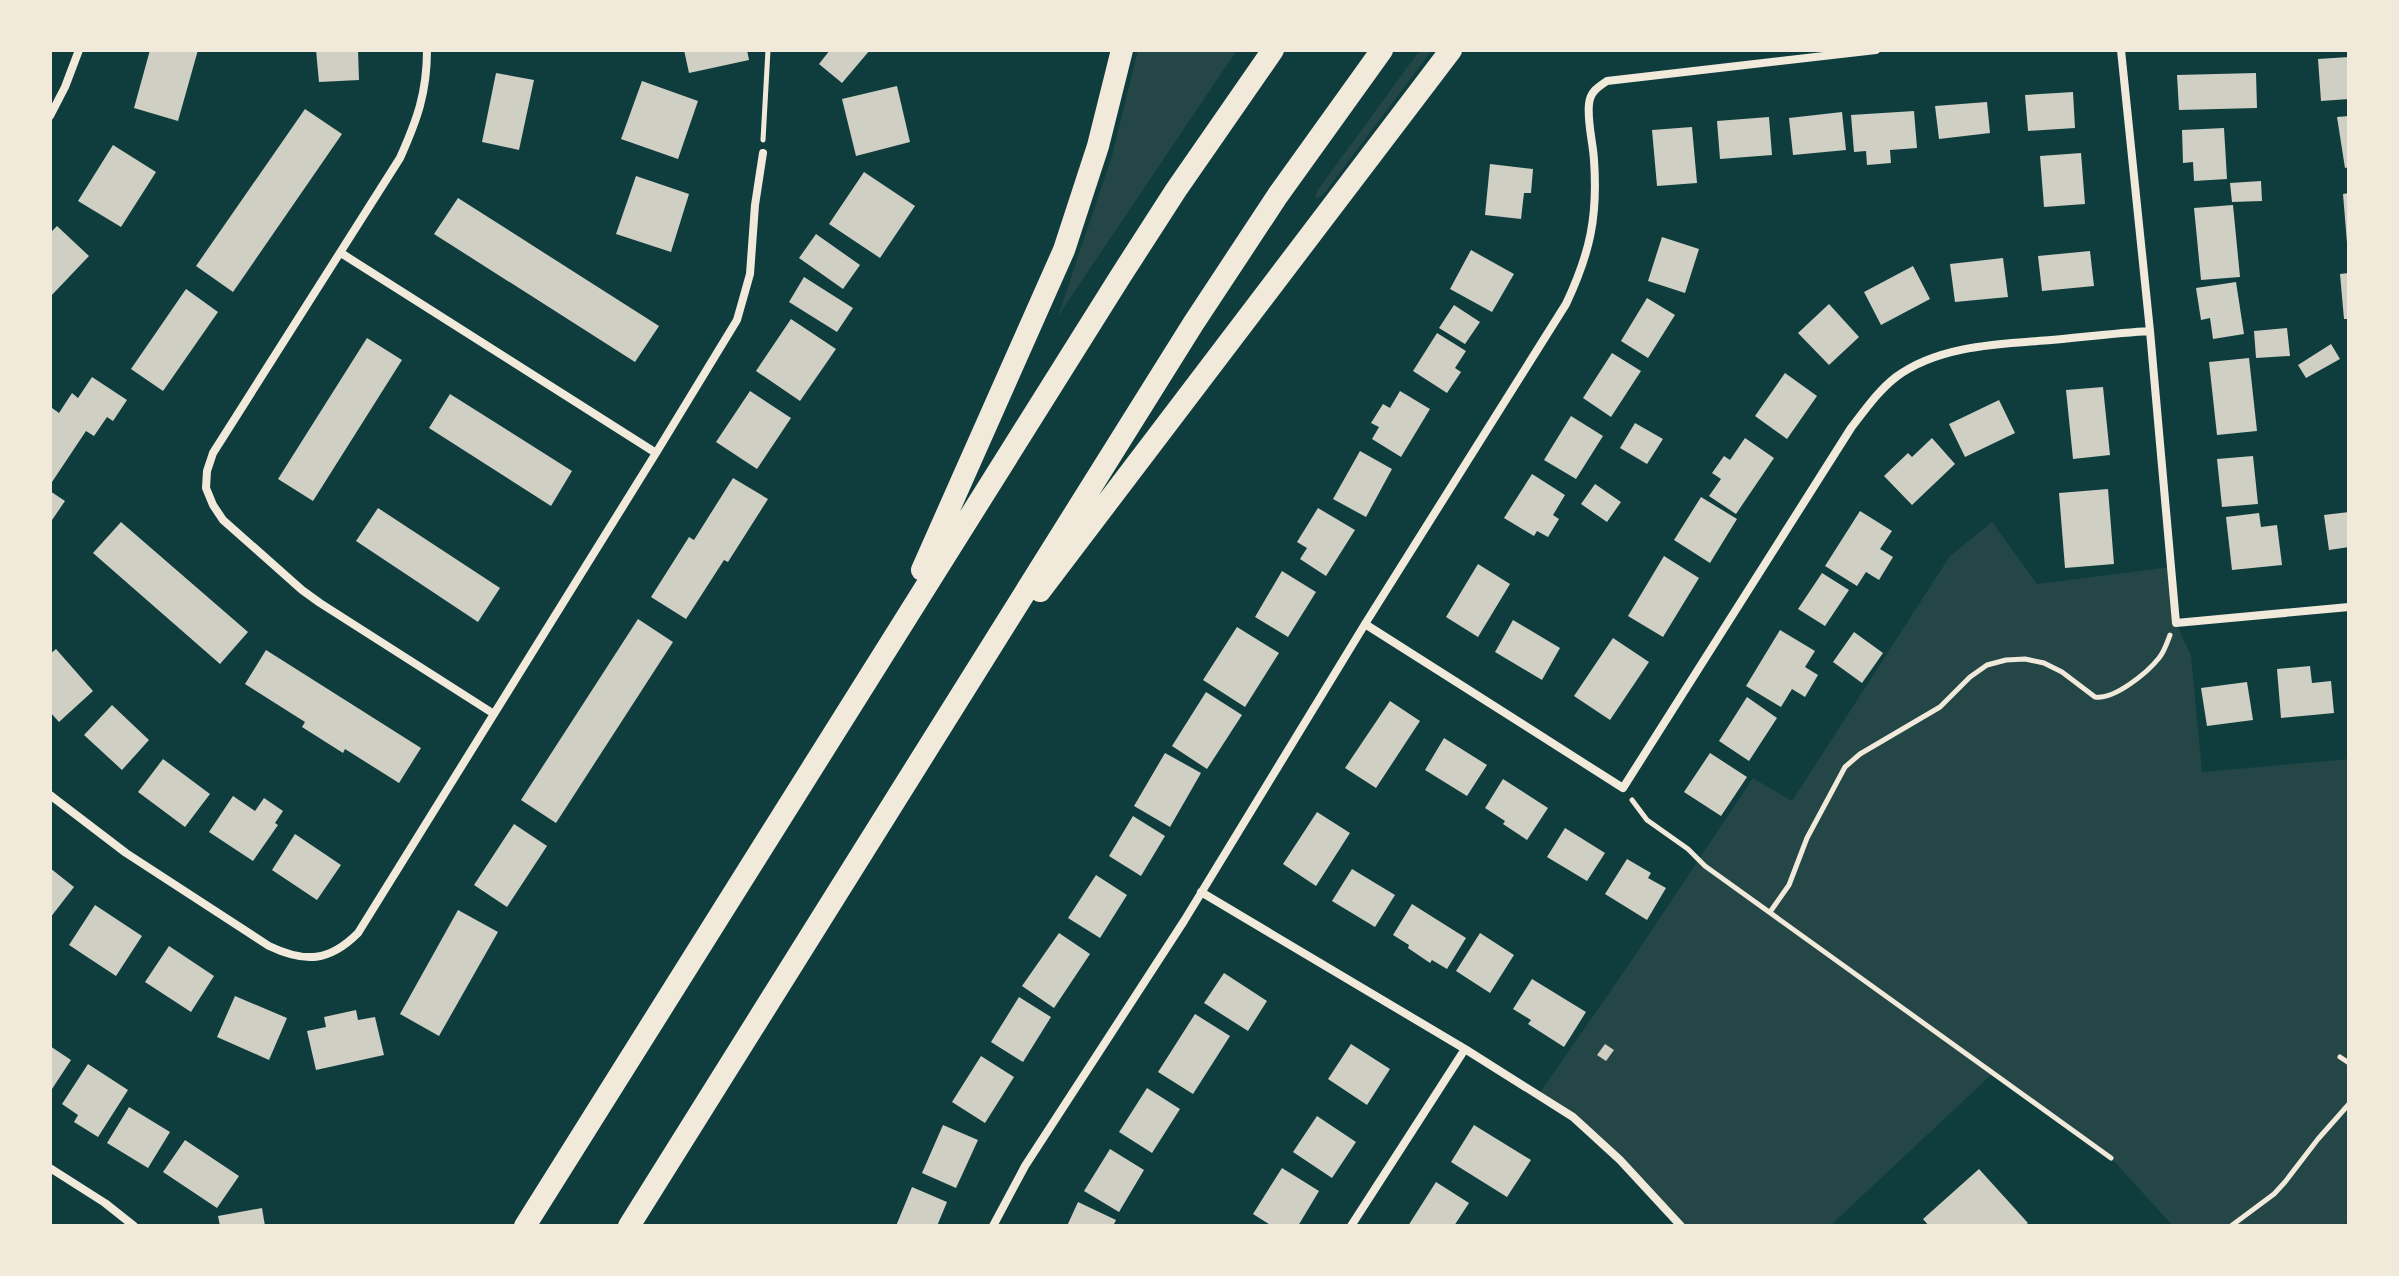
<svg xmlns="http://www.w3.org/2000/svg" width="2399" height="1276" font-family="'Noto Sans',sans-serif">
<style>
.green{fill:#244646}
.building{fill:#cfcfc3}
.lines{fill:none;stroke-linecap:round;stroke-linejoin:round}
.path{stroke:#f1e9da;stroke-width:5}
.minor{stroke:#f1e9da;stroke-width:8}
.motorway{stroke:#f1e9da;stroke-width:22}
</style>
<rect width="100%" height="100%" fill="#0f3d3e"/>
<!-- green -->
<path class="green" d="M1138 50H1237L1058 316 1112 156Z
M1420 50H1432L1323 195 1318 198H1315L1317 191Z
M1992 522 2037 584 2171 567 2176 623 2191 656 2202 772 2349 759V1218L2344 1226H2173L2111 1158 1993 1073 1830 1226H1681L1620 1160 1539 1094 1632 960 1753 778 1792 801 1950 556Z"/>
<!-- building -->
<path class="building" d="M150 50H198L178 121 134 108Z
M316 50H358L359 80 319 82Z
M684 50H747L749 60 689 73Z
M830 50H870L842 83 819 64Z
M2349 57V99L2321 101 2318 59Z
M496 73 534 80 519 150 482 142Z
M2256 73 2257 108 2179 110 2177 75Z
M642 81 698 101 678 159 621 139Z
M897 86 910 142 856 156 842 99Z
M2073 92 2075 128 2028 131 2025 95Z
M1987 102 1990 133 1939 139 1935 106Z
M305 109 342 134 233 292 196 266Z
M1914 111 1917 148 1890 150 1891 163 1867 165 1866 151 1854 152 1851 115Z
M1842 112 1846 150 1793 155 1789 118Z
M2349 116V167L2345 168 2337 117Z
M1769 117 1772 155 1720 159 1717 121Z
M1692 127 1697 183 1657 186 1652 130Z
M2224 128 2227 179 2194 181 2193 162 2183 163 2182 130Z
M113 145 156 172 121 227 78 201Z
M2081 153 2085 204 2044 207 2040 156Z
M1490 164 1533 169 1531 193H1524L1521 219 1485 215Z
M864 172 915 206 880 258 829 224Z
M636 176 689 194 671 252 616 234Z
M2261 181 2262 201 2232 202 2230 183Z
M2349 193V243H2347L2343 194Z
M458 198 659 326 635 362 434 234Z
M2233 205 2240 277 2201 280 2194 208Z
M57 226 89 256 50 297V233Z
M816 234 860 265 843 289 799 258Z
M1662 237 1699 249 1685 293 1648 281Z
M1471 250 1514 274 1492 312 1450 289Z
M2090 251 2094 286 2042 291 2038 256Z
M2003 258 2008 297 1955 302 1950 264Z
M1913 266 1930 299 1881 325 1864 292Z
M2349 273V319H2344L2340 274Z
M804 277 853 308 837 332 789 302Z
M2236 282 2244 334 2213 339 2210 318 2201 320 2196 288Z
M186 289 218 312 163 391 131 369Z
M1647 298 1675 315 1648 358 1621 341Z
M1829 304 1859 337 1829 365 1798 333Z
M1454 305 1480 322 1465 344 1439 328Z
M791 319 836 349 800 401 756 371Z
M2287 328 2290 356 2256 358 2254 331Z
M1437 333 1466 351 1455 368 1461 372 1447 393 1413 371Z
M367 338 402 360 313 501 278 479Z
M2331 344 2340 359 2306 378 2298 365Z
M1612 353 1641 371 1611 417 1583 398Z
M2249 358 2257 431 2217 435 2209 362Z
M1785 373 1817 396 1787 439 1755 416Z
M92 377 127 400 113 421 107 417 94 436 86 431 50 485V411L52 408 59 413 72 393 78 398Z
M2103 387 2110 455 2073 459 2066 390Z
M750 391 791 418 757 469 716 442Z
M1400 391 1430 409 1401 457 1372 439 1379 427 1371 423 1383 404 1390 408Z
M450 394 572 471 551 506 429 428Z
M1999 400 2015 433 1965 457 1949 424Z
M1571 416 1603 436 1576 479 1544 460Z
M1635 423 1663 439 1647 464 1620 448Z
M1745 438 1774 458 1736 514 1709 496 1721 479 1712 473 1724 456 1730 460Z
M1932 438 1955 464 1912 505 1884 476 1908 453 1912 457Z
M1360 451 1392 469 1366 517 1333 499Z
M2253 456 2258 504 2222 507 2217 459Z
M1532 474 1565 495 1553 515 1559 519 1548 537 1537 531 1534 536 1504 518Z
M733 478 768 499 728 562 724 560 686 619 651 597 689 537 694 540Z
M1595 484 1621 502 1607 522 1581 504Z
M2108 489 2114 564 2065 568 2059 493Z
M50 491 65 501 50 523Z
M1701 497 1737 519 1710 563 1674 540Z
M378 508 500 588 478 622 356 541Z
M1318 508 1355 530 1326 576 1300 559 1307 548 1297 542Z
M1860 511 1892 531 1880 549 1893 557 1879 580 1866 572 1857 586 1825 566Z
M2349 512V547L2329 550 2324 515Z
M2259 513 2261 527 2277 525 2282 565 2232 570 2226 517Z
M121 522 248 632 220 664 93 553Z
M1664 556 1699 578 1663 637 1628 616Z
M1478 564 1510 584 1478 637 1446 617Z
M1282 571 1316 592 1288 637 1255 617Z
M1822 573 1849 590 1825 626 1798 609Z
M638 619 673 642 556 823 521 800Z
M1513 620 1560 648 1542 680 1495 652Z
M1237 627 1279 653 1245 707 1203 680Z
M1780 630 1815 651 1805 667 1818 675 1805 697 1792 689 1781 707 1746 686Z
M1854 632 1883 653 1862 683 1833 662Z
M1613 638 1649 662 1610 720 1574 696Z
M56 649 93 691 59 722 50 712V654Z
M266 650 421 748 399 783 345 749 343 753 302 727 305 722 245 684Z
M2310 666 2312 683 2331 681 2334 713 2281 718 2277 669Z
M2247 682 2253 720 2207 726 2201 688Z
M1206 692 1242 715 1207 769 1172 746Z
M1747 697 1777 718 1749 761 1719 741Z
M1390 701 1420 721 1376 788 1345 768Z
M112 705 149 740 122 770 84 735Z
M1444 738 1487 765 1467 796 1425 770Z
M1165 753 1201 773 1170 827 1134 806Z
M1710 753 1747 777 1721 816 1684 792Z
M163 759 210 794 185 827 138 792Z
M1503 779 1548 808 1527 840 1503 824 1505 821 1485 808Z
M233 796 255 811 264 798 283 811 275 823 278 825 253 861 209 832Z
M1317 812 1350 833 1316 886 1283 864Z
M1133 816 1165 836 1141 876 1109 856Z
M514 824 547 846 507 907 474 885Z
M1565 828 1605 853 1587 881 1547 857Z
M295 834 341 865 317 900 272 870Z
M1627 859 1651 873 1648 878 1666 888 1647 920 1605 894Z
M50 868 74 887 50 918Z
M1352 869 1395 895 1375 927 1332 901Z
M1096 875 1127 895 1100 938 1068 918Z
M1412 904 1466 938 1447 969 1432 960 1430 963 1408 948 1409 945 1393 935Z
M95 905 142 936 116 976 69 945Z
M458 910 498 932 439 1036 400 1014Z
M1059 933 1090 954 1054 1008 1022 986Z
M1480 933 1514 955 1490 993 1456 971Z
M169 946 214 976 191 1012 145 982Z
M1224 973 1267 1001 1248 1031 1204 1003Z
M1532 979 1586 1012 1564 1047 1528 1024 1531 1020 1513 1009Z
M235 996 287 1018 269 1060 217 1037Z
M1019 997 1051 1017 1023 1062 991 1042Z
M356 1010 358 1020 375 1017 384 1055 316 1070 307 1031 326 1027 324 1017Z
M1195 1014 1230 1036 1193 1094 1158 1072Z
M1351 1044 1390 1069 1367 1105 1328 1079Z
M1605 1044 1614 1050 1606 1061 1597 1055Z
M50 1046 71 1060 50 1092Z
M981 1056 1014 1077 985 1123 952 1102Z
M88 1064 128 1090 98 1137 74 1122 78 1115 62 1104Z
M1147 1088 1180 1109 1152 1153 1119 1132Z
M129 1107 170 1132 148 1168 107 1143Z
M1317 1116 1356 1142 1332 1178 1293 1152Z
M943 1125 978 1140 956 1188 922 1173Z
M1474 1125 1531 1160 1507 1197 1451 1162Z
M185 1140 239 1176 217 1208 163 1172Z
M1110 1149 1144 1170 1119 1212 1084 1191Z
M1282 1168 1319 1191 1298 1226H1272L1253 1214Z
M1979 1169 2028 1223 2024 1226H1929L1923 1219Z
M1436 1182 1469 1203 1454 1226H1408Z
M912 1187 947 1202 937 1226H896Z
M1078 1202 1116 1220 1113 1226H1067Z
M262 1208 265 1226H220L218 1216Z"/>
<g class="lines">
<!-- path -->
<path class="path" d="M763 140 768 50
M1632 800 1647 820 1688 849 1705 866 2111 1158
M1770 912 1789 885 1807 838 1845 767 1860 754 1940 707 1970 677 1987 665 2006 660 2025 659 2044 663 2062 672 2095 697C2114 700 2147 673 2159 658 2164 652 2167 643 2170 635
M2340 1057 2349 1063
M2231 1226 2274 1194 2285 1182 2318 1139 2349 1104"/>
<!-- minor -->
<path class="minor" d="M427 50C427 93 417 120 400 158L213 453 207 471 206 488 213 505 223 520 302 590 320 603 494 714
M2121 50 2150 331 2176 623 2349 607
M50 116 65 87 79 50
M656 453 737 320 750 274 755 205 763 153
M1365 624 1623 788 1851 428C1865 410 1878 391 1896 377 1939 345 2000 344 2051 340 2084 337 2117 333 2150 331
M50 795 126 853 269 946C305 963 329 962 358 933L656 453 341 253
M1201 892 1465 1049 1573 1117 1620 1160 1681 1226
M50 1168 105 1203 134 1226
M993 1226 1025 1166 1184 921 1365 624 1566 304C1590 253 1598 217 1594 160 1593 142 1587 122 1589 104 1590 92 1598 87 1607 81L1876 50
M1351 1226 1465 1049"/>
<!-- motorway -->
<path class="motorway" d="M922 570 1064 250 1098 146 1122 50
M1040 591 1451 50
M525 1226 1120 277 1176 190 1273 50
M629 1226 1193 324 1278 195 1382 50"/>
</g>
<!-- border -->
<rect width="2399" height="1276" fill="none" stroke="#f1e9da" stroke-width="104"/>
</svg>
